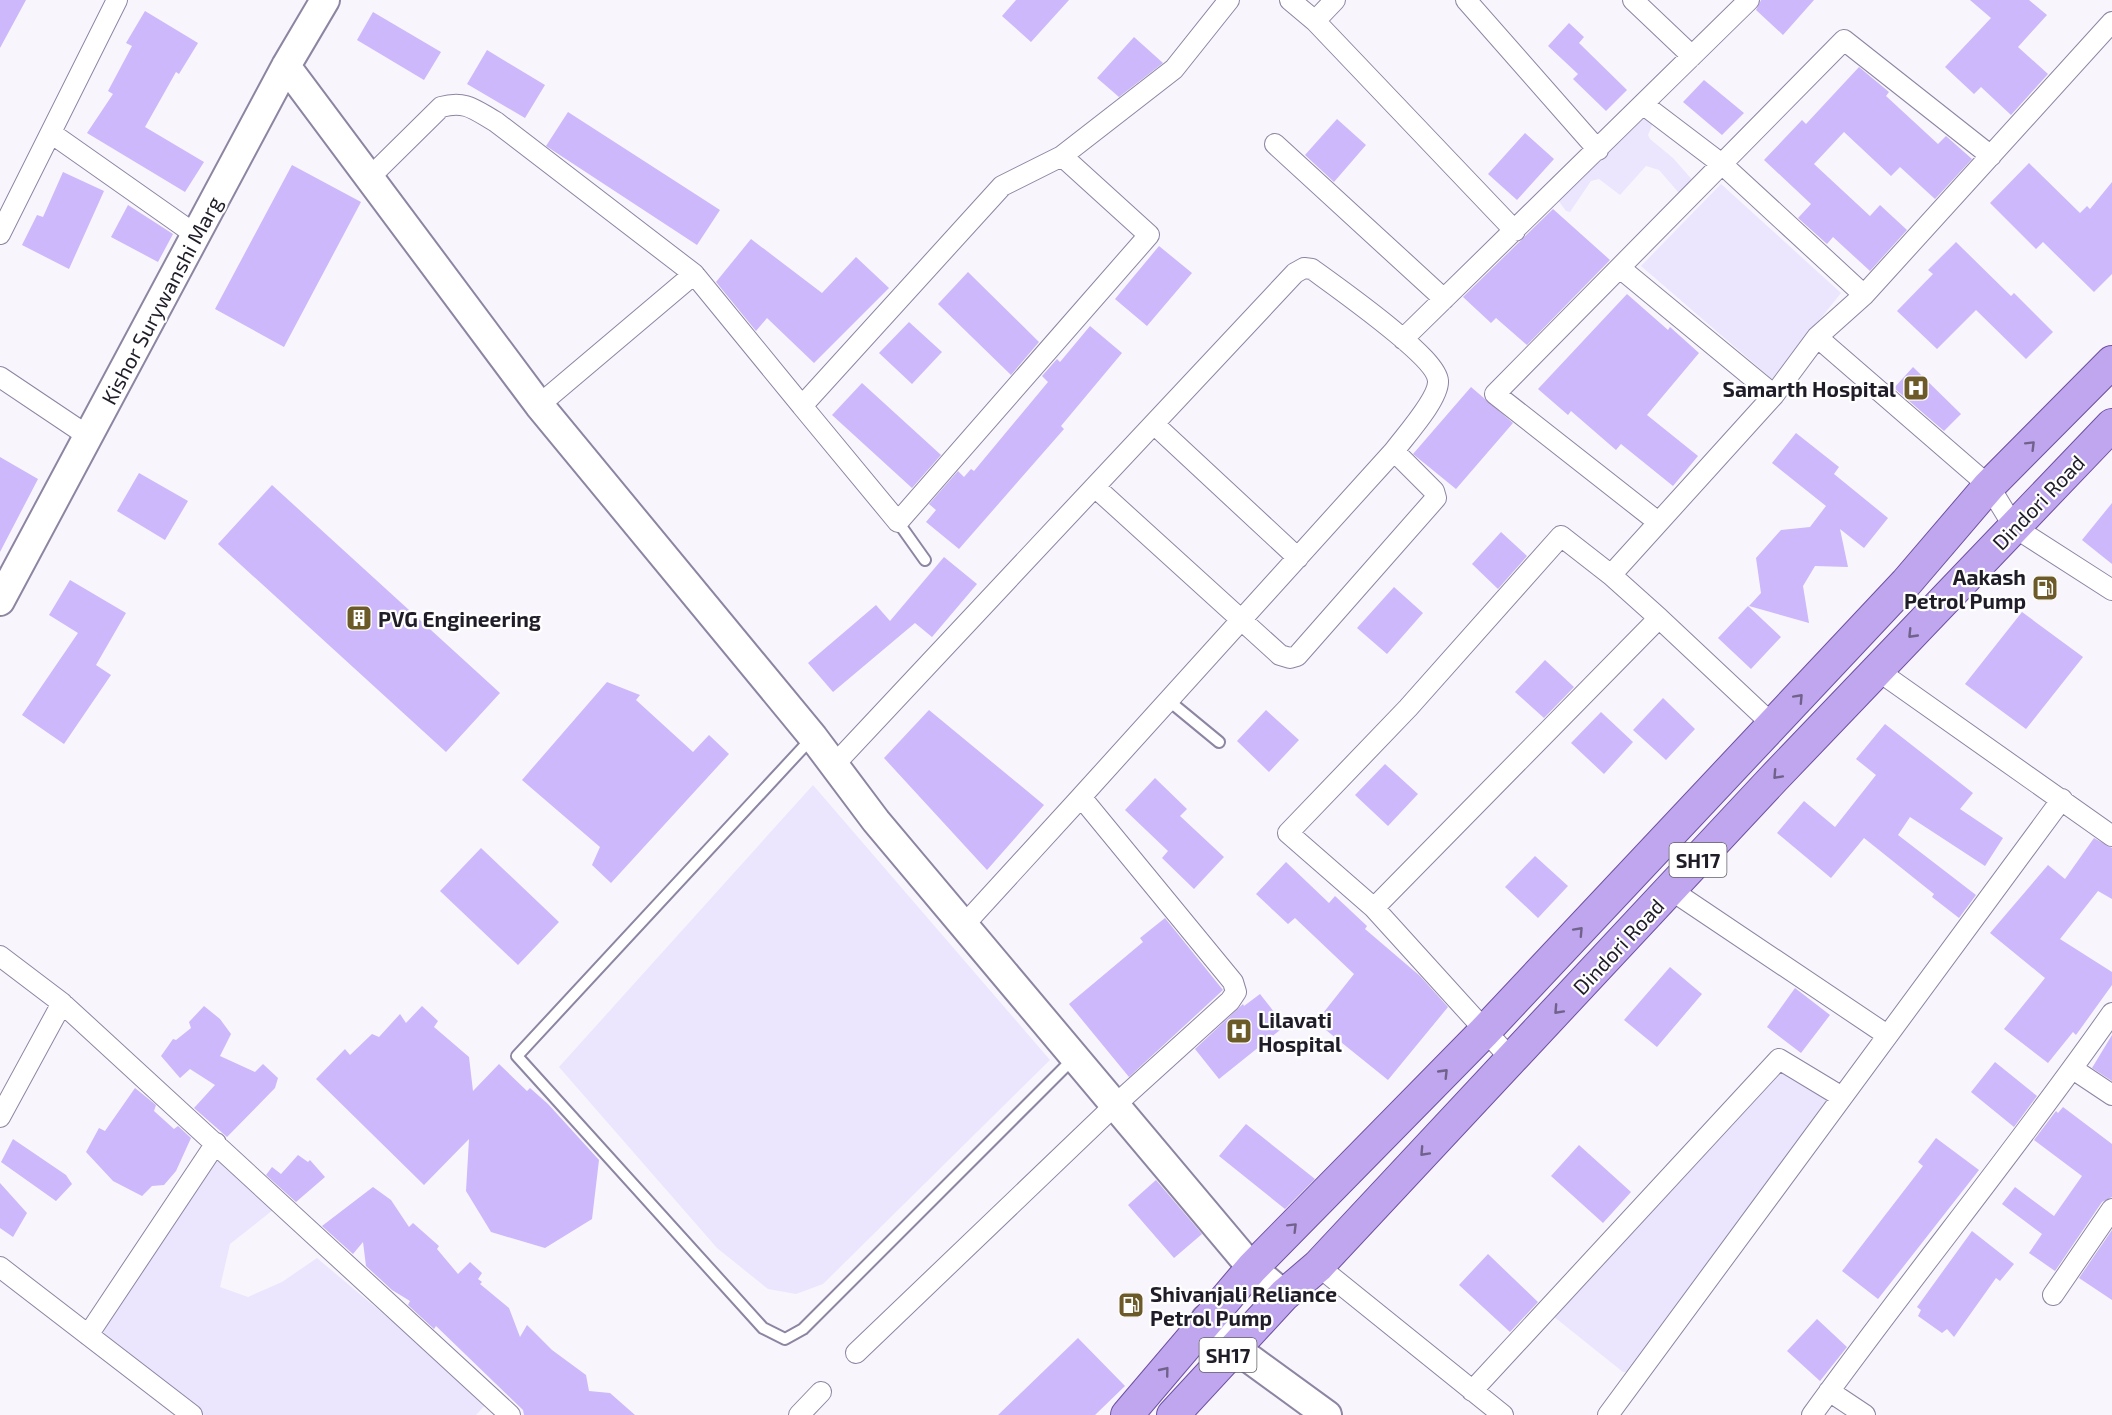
<svg xmlns="http://www.w3.org/2000/svg" width="2112" height="1415" font-family="'Exo 2',sans-serif">
<style>
.green{fill:#ebe5fe}
.building{fill:#ccb8fa}
.lines{fill:none;stroke-linecap:round;stroke-linejoin:round}
.lane-casing{stroke:#8d85a2;stroke-width:14}
.street-casing{stroke:#8d85a2;stroke-width:22}
.secondary-casing{stroke:#8d85a2;stroke-width:32}
.primary-casing{stroke:#6d50a1;stroke-width:34}
.lane{stroke:#fff;stroke-width:10}
.street{stroke:#fff;stroke-width:20}
.secondary{stroke:#fff;stroke-width:28}
.primary{stroke:#c0a6ee;stroke-width:32}
.oneway{stroke:#70628b}
.labels{text-anchor:middle;dominant-baseline:central;stroke-width:4.5;stroke-linejoin:round;paint-order:stroke}
.shield{fill:#fff;stroke:#636168;stroke-width:1.5}
.shield-label{font-size:20px;font-weight:bold;fill:#201d28}
.street-label{font-size:21px;fill:#201d28;stroke:#fff}
.poi-label{font-size:21px;font-weight:bold;fill:#201d28;stroke:#fff;text-anchor:start}
</style>
<rect width="100%" height="100%" fill="#f8f6fc"/>
<!-- green -->
<path class="green" d="M1644 111 1654 120 1648 135 1650 139 1673 158 1695 183 1679 193 1659 170 1646 166 1620 195 1599 179 1591 181 1570 212 1566 211 1555 196Z
M1721 184 1841 293 1772 379 1641 266Z
M813 785 1050 1060 823 1284 796 1294 768 1289 717 1248 559 1067Z
M1779 1069 1830 1102 1630 1372H1623L1553 1316Z
M216 1152 273 1210 230 1244 220 1287 248 1297 282 1282 317 1258 488 1402 476 1415H204L91 1329Z"/>
<!-- building -->
<path class="building" d="M0 0H26L0 48Z
M1016 0H1069L1031 42 1002 16Z
M1761 0H1814L1783 35 1756 10Z
M1970 0H2029L2047 15 2018 47 2048 74 2011 115 1981 87 1974 94 1945 67 1991 18Z
M145 11 198 43 179 74 176 72 145 127 204 162 185 192 87 133 113 94 108 91 132 46 126 43Z
M373 12 441 52 424 80 357 40Z
M1569 23 1584 37 1579 43 1627 90 1606 111 1573 79 1578 74 1548 46Z
M1134 37 1163 63 1119 97 1097 78Z
M487 50 545 85 525 118 467 84Z
M1859 67 1889 92 1886 96 1938 144 1946 136 1972 159 1935 199 1900 167 1891 176 1844 132 1814 164 1870 216 1880 205 1907 230 1870 271 1833 237 1827 244 1798 218 1811 204 1764 160 1802 120 1806 124Z
M1704 80 1744 113 1722 135 1683 102Z
M568 112 720 210 697 245 546 146Z
M1337 119 1366 145 1334 182 1305 155Z
M1525 133 1554 159 1517 200 1488 174Z
M2029 163 2080 213 2087 206 2090 209 2112 182V274L2094 292 2043 242 2036 249 1990 203Z
M292 165 361 202 284 347 215 309Z
M63 172 104 191 69 269 22 245 37 215 43 217Z
M128 205 173 234 158 262 111 237Z
M1553 209 1610 260 1527 345 1496 318 1491 323 1463 297Z
M751 239 822 293 856 257 889 288 814 363 767 318 756 331 716 282Z
M1956 242 2011 296 2014 293 2053 332 2026 359 1976 310 1937 349 1897 311 1933 274 1928 270Z
M1159 246 1192 273 1147 326 1115 299Z
M968 272 1039 342 1011 375 938 304Z
M1627 294 1668 330 1670 327 1699 353 1647 415 1698 456 1673 486 1621 444 1616 450 1571 411 1568 415 1538 389Z
M909 322 942 352 912 384 879 353Z
M1090 326 1122 353 1061 426 1064 429 959 549 926 522 936 510 929 504 958 471 964 477 971 469 974 471 1048 382 1042 376 1057 359 1060 362Z
M1913 367 1961 414 1944 431 1894 388Z
M862 383 941 455 912 488 832 415Z
M1471 387 1513 423 1456 489 1413 454Z
M1796 433 1839 467 1834 474 1888 518 1864 548 1840 529 1848 567 1815 566 1803 586 1809 623 1749 606 1761 593 1756 558 1781 530 1810 527 1826 506 1772 463Z
M0 457 38 479 0 552Z
M139 473 188 501 165 540 117 511Z
M272 485 500 693 446 752 218 544Z
M2112 503V564L2082 540Z
M1501 532 1527 556 1498 589 1472 564Z
M944 557 977 584 932 637 915 623 833 692 808 663 876 605 890 621Z
M70 580 126 613 96 665 111 675 64 744 22 715 78 633 49 615Z
M1394 587 1423 613 1387 654 1357 628Z
M1748 606 1781 637 1751 669 1718 638Z
M2022 612 2083 657 2026 729 1965 684Z
M1545 660 1574 687 1544 718 1515 692Z
M607 682 640 695 636 700 693 752 709 735 729 754 611 883 592 865 600 847 522 780Z
M1663 698 1695 729 1666 760 1633 730Z
M929 710 1044 805 987 870 884 758Z
M1266 710 1299 740 1269 772 1237 741Z
M1601 712 1633 742 1604 774 1571 743Z
M1885 724 1973 793 1960 809 2003 838 1985 866 1910 817 1898 835 1976 895 1959 918 1932 897 1934 894 1864 838 1831 878 1777 833 1804 801 1835 827 1876 775 1856 759Z
M1385 764 1418 794 1388 826 1355 795Z
M1155 778 1187 809 1180 816 1224 857 1194 889 1162 858 1168 851 1125 810Z
M2094 838 2112 848V899L2098 891 2060 939 2112 972V985L2076 1035 2073 1032 2048 1063 2004 1029 2045 978 1990 933 2048 865 2065 879Z
M481 848 559 922 518 965 440 891Z
M1535 856 1568 886 1538 918 1505 887Z
M1286 862 1329 903 1335 896 1367 926 1365 929 1420 976 1448 1007 1388 1080 1316 1022 1354 974 1295 918 1288 924 1256 894Z
M1165 918 1223 990 1129 1077 1069 1004 1143 942 1140 938Z
M1670 967 1702 994 1657 1047 1624 1020Z
M1795 988 1830 1015 1801 1053 1767 1027Z
M1260 994 1285 1026 1219 1079 1195 1049 1243 1004 1244 1006Z
M204 1006 220 1019 231 1034 220 1056 255 1072 263 1064 278 1078 275 1088 227 1137 194 1108 215 1085 190 1069 180 1078 161 1056 173 1039 176 1040 191 1028 189 1022Z
M422 1006 438 1021 434 1027 469 1057 473 1091 499 1064 527 1091 530 1088 548 1104 599 1160 592 1219 545 1248 491 1232 466 1191 469 1139 424 1185 316 1079 345 1049 350 1055 372 1034 379 1037 400 1014 406 1023Z
M2112 1035V1081L2092 1068Z
M1995 1062 2037 1096 2014 1127 1971 1092Z
M135 1088 156 1105 154 1111 174 1129 178 1126 191 1138 176 1171 164 1185 152 1186 142 1196 113 1181 86 1152 99 1128 105 1131Z
M2063 1107 2112 1144V1197L2102 1202 2055 1271 2029 1253 2042 1234 2002 1204 2015 1187 2054 1216 2082 1176 2034 1140 2056 1111 2058 1113Z
M1246 1124 1315 1179 1285 1209 1219 1156Z
M1936 1138 1979 1170 1878 1299 1842 1271 1923 1166 1918 1162Z
M13 1139 66 1175 72 1184 56 1201 1 1162Z
M1579 1145 1631 1192 1603 1223 1551 1176Z
M298 1155 308 1162 310 1160 325 1177 296 1202 266 1175 272 1167 281 1174Z
M1156 1180 1202 1234 1174 1258 1128 1205Z
M0 1183 27 1213 13 1237 0 1228Z
M373 1187 391 1200 409 1227 413 1223 439 1246 437 1249 458 1274 470 1262 482 1273 478 1279 482 1282 480 1284 509 1308 520 1337 527 1325 552 1350 586 1375 589 1391 610 1393 635 1415H524L523 1410 436 1326 434 1329 408 1305 410 1301 392 1290 366 1266 363 1242 353 1254 322 1226Z
M2112 1230V1300L2079 1278Z
M1972 1231 2014 1264 2000 1281 1996 1278 1954 1337 1947 1329 1942 1333 1918 1316 1921 1310 1917 1307Z
M1488 1254 1538 1302 1510 1332 1459 1285Z
M1817 1319 1847 1347 1820 1381 1787 1351Z
M1078 1338 1125 1386 1095 1415H998Z"/>
<g class="lines">
<!-- lane casing -->
<g class="lane-casing">
<path id="lane" d="M898 522 925 560
M1168 700 1219 742
M811 739 517 1056 763 1328 785 1339 803 1329 1073 1059"/>
</g>
<!-- street casing -->
<g class="street-casing">
<path id="street" d="M1290 0 1315 21 1515 231
M1466 0 1598 150
M1633 0 1692 56
M1315 21 1335 0
M1644 105 1723 165 1864 295
M51 133 196 235
M1275 144 1444 299
M1062 156 1149 235 898 522 802 406 1002 186 1062 156 1174 69 1229 0
M369 178 441 107C466 100 475 110 496 122L694 274
M0 234 117 0
M1620 268 1774 395
M1817 337 1989 486 2014 527 2112 590
M1403 339 1749 0
M0 377 88 436
M539 405 694 274 802 406
M1155 425 1298 558
M1095 487 1280 655 1290 658 1297 656 1436 498 1434 491 1394 451
M1658 522 1495 394 1844 40 1991 156
M1659 618 1773 725
M1877 670 2112 836
M833 766 1295 273 1304 268 1312 269C1335 286 1437 357 1438 381 1439 399 1405 436 1394 451L1081 797 1233 982 1236 992 1230 1001 1114 1106 856 1353
M1671 890 1887 1035
M1374 908 1659 618 1611 575 1774 395 1817 337 1864 295 2112 22
M963 926 1081 797
M0 956 62 1003 510 1415
M1511 1059 1374 908 1288 833 1408 708 1561 536 1611 575
M2073 1069 2112 1095
M0 1117 62 1003
M1318 1266 1503 1415
M0 1267 192 1415
M2053 1295 2112 1209
M88 1335 216 1143
M1472 1391 1779 1059 1842 1097
M1829 1391 1865 1415
M799 1415 821 1392
M1608 1415 2062 799
M1812 1415C1910 1279 2016 1150 2112 1013"/>
</g>
<!-- secondary casing -->
<g class="secondary-casing">
<path id="secondary" d="M286 66 539 405 813 737 876 821 1252 1268 1284 1295
M0 601 286 66 325 0
M1206 1319 1235 1348 1327 1415"/>
</g>
<!-- primary casing -->
<g class="primary-casing">
<path id="primary" d="M1127 1415 1252 1268 1484 1032 1906 583 1989 486 2112 362
M1173 1415 1284 1295 1318 1266 1774 778 2112 425"/>
</g>
<!-- lane -->
<use href="#lane" class="lane"/>
<!-- street -->
<use href="#street" class="street"/>
<!-- secondary -->
<use href="#secondary" class="secondary"/>
<!-- primary -->
<use href="#primary" class="primary"/>
</g>
<!-- one-way arrows -->
<defs><path id="oneway-chevron" d="M-2-3.5L2.5 0L-2 3.5" fill="none" stroke-width="1.6" stroke-linecap="round" stroke-linejoin="round" transform="scale(1.5)"/></defs>
<g class="oneway">
<use href="#oneway-chevron" transform="translate(2031 445) rotate(-45)"/>
<use href="#oneway-chevron" transform="translate(1912 634) rotate(134)"/>
<use href="#oneway-chevron" transform="translate(1799 698) rotate(-47)"/>
<use href="#oneway-chevron" transform="translate(1777 775) rotate(133)"/>
<use href="#oneway-chevron" transform="translate(1579 931) rotate(-47)"/>
<use href="#oneway-chevron" transform="translate(1558 1010) rotate(133)"/>
<use href="#oneway-chevron" transform="translate(1444 1073) rotate(-46)"/>
<use href="#oneway-chevron" transform="translate(1424 1152) rotate(133)"/>
<use href="#oneway-chevron" transform="translate(1293 1227) rotate(-45)"/>
<use href="#oneway-chevron" transform="translate(1165 1371) rotate(-51)"/>
</g>
<!-- icons -->
<defs>
<g id="hospital-square" transform="scale(1.35)"><rect x="-9" y="-9" width="18" height="18" rx="4" fill="#6d5a29" stroke="#fff"/><path d="M-5-5h3v3.5h4V-5h3V5h-3V1.5h-4V5h-3Z" fill="#fff"/></g>
<g id="fuel-square" transform="scale(1.35)"><rect x="-9" y="-9" width="18" height="18" rx="4" fill="#6d5a29" stroke="#fff"/><path d="M-5.5-6h7V0h2V4h1.3V-2.5L3-4.5l.8-.8L6-3V5H2.5V1h-1V6h-7ZM-4.2-4.7v3.2H.2V-4.7Z" fill="#fff"/></g>
<g id="building-square" transform="scale(1.35)"><rect x="-9" y="-9" width="18" height="18" rx="4" fill="#6d5a29" stroke="#fff"/><path d="M-4-6H4V6H1V3H-1V6H-4ZM-2.5-4.3h1.7v1.8h-1.7ZM.8-4.3h1.7v1.8H.8ZM-2.5-1h1.7V.8h-1.7ZM.8-1h1.7V.8H.8Z" fill="#fff"/></g>
</defs>
<g fill-rule="evenodd">
<use href="#hospital-square" x="1916" y="388"/>
<use href="#fuel-square" x="2045" y="588"/>
<use href="#building-square" x="359" y="618"/>
<use href="#hospital-square" x="1239" y="1031"/>
<use href="#fuel-square" x="1131" y="1305"/>
</g>
<g class="labels">
<!-- shield labels -->
<g class="shield">
<rect x="1669.5" y="843" width="57" height="34" rx="4.5"/>
<rect x="1199.5" y="1338" width="57" height="34" rx="4.5"/>
</g>
<g class="shield-label">
<text x="1698" y="860">SH17</text>
<text x="1228" y="1355">SH17</text>
</g>
<!-- street labels -->
<g class="street-label">
<text transform="translate(161 300) rotate(-62)">Kishor Surywanshi Marg</text>
<text transform="translate(2038 502) rotate(-46)">Dindori Road</text>
<text transform="translate(1618 946) rotate(-47)">Dindori Road</text>
</g>
<!-- poi labels -->
<g class="poi-label">
<text x="1896" y="388" text-anchor="end">Samarth Hospital</text>
<text x="2026" y="576" text-anchor="end">Aakash<tspan x="2026" dy="24">Petrol Pump</tspan></text>
<text x="378" y="618">PVG Engineering</text>
<text x="1258" y="1019">Lilavati<tspan x="1258" dy="24">Hospital</tspan></text>
<text x="1150" y="1293">Shivanjali Reliance<tspan x="1150" dy="24">Petrol Pump</tspan></text>
</g>
</g>
</svg>
